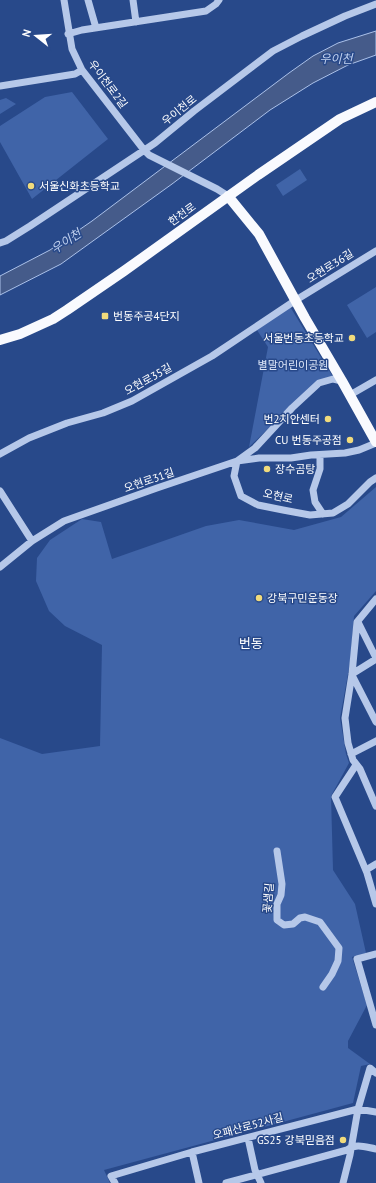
<svg xmlns="http://www.w3.org/2000/svg" width="376" height="1183" font-family="'PT Sans','Noto Sans KR',sans-serif">
<style>
.green{fill:#4064a8}
.water{fill:#455b8a;stroke:#abc1e9}
.lines{fill:none;stroke-linecap:round;stroke-linejoin:round}
.minor{stroke:#b6c8e9;stroke-width:7}
.major{stroke:#f9fafe;stroke-width:10}
.poi-dot{fill:#f1db7c;stroke:#28498a;stroke-width:1.5}
.labels{text-anchor:middle;dominant-baseline:central;stroke-width:3;stroke-linejoin:round;paint-order:stroke}
.street-label{font-size:11px;fill:#fff;stroke:#28498a}
.poi-label{font-size:11px;fill:#fff;stroke:#28498a;text-anchor:start}
.park-label{font-size:11px;fill:#dae4f7;stroke:#28498a}
.water-label{font-size:12px;font-style:italic;fill:#c2d2f0;stroke:#28498a}
.quarter-label{font-size:13px;fill:#fff;stroke:#28498a}
</style>
<rect width="100%" height="100%" fill="#28498a"/>
<!-- green -->
<path class="green" d="M72 92 108 139 32 199 0 142V126L45 97Z
M6 98 16 104 0 114V100Z
M300 169 307 180 283 196 276 185Z
M376 287V332L367 338 347 305Z
M289 305 333 377 313 385 249 447 268 347 255 327Z
M376 487V591L354 616 350 663 340 718 346 754 349 763 331 796 333 870 355 904 366 953 352 957 367 1005 348 1041V1048L370 1064 361 1066 353 1103 104 1170 110 1183H0V738L42 754 100 746 102 645 65 626 49 611 36 581 37 558 50 540 82 519 101 522 112 559 206 526 239 520 294 530 341 517Z"/>
<!-- water -->
<path class="water" d="M376 31V55L348 65 313 83 270 110 172 184 61 264 0 295V276L50 250 92 221 289 73 313 56 338 43Z"/>
<g class="lines">
<!-- minor -->
<path class="minor" d="M64 0 72 49 82 70 144 150 149 155 217 189 228 196
M88 0 96 28
M133 0 136 22
M68 34 82 30 206 11 216 4 219 0
M0 86 75 74 82 70
M0 243 6 241 30 226 155 143 194 111 273 51 302 36 345 16 376 4
M342 381 333 379 319 383 292 408 255 448 237 461 234 476 241 496 258 505 283 510 310 515 333 513 348 504 370 482 376 478
M350 395 376 380
M0 454 29 438 67 423 103 413 132 401 212 356 296 300 376 251
M320 455V469L313 490 315 502 323 514
M0 491 32 541
M0 567 32 541 64 521 157 488 237 461 259 458H291L311 455 345 453 359 450 376 443
M376 599 357 622 352 674 345 718 348 743 353 760 360 769 376 806
M358 622 376 658
M352 674 376 659
M352 675 376 722
M351 754 376 741
M356 765 335 797 367 873 376 904
M277 851 282 884 281 895 277 904V920L284 925 293 924 300 918 305 917 320 922 339 948 338 961 332 974 323 987
M366 870 376 864
M376 954 357 959 376 1025
M248 1138 255 1170 261 1183
M192 1152 199 1183
M115 1183 111 1176 192 1152 358 1109 376 1112
M226 1183 347 1150C356 1143 365 1147 376 1149
M343 1183 350 1155 358 1109 370 1068 376 1073"/>
<!-- major -->
<path class="major" d="M228 196 259 234 305 318 342 381 376 442
M0 340 20 334 53 319 67 310 124 271 258 175 340 119 376 102"/>
</g>
<!-- markers -->
<g class="poi-dot">
<circle cx="31" cy="186" r="4"/>
<rect x="101" y="312" width="8" height="8" rx="2"/>
<circle cx="352" cy="338" r="4"/>
<circle cx="328" cy="419" r="4"/>
<circle cx="350" cy="440" r="4"/>
<circle cx="267" cy="469" r="4"/>
<circle cx="259" cy="598" r="4"/>
<circle cx="343" cy="1140" r="4"/>
</g>
<g class="labels">
<!-- street labels -->
<g class="street-label">
<text transform="translate(108 84) rotate(53)">우이천로2길</text>
<text transform="translate(179 110) rotate(-39)">우이천로</text>
<text transform="translate(182 214) rotate(-36)">한천로</text>
<text transform="translate(330 266) rotate(-32)">오현로36길</text>
<text transform="translate(148 379) rotate(-29)">오현로35길</text>
<text transform="translate(149 480) rotate(-19)">오현로31길</text>
<text transform="translate(278 496) rotate(13)">오현로</text>
<text transform="translate(268 898) rotate(-85)">꽃샘길</text>
<text transform="translate(248 1126) rotate(-15)">오패산로52사길</text>
</g>
<!-- poi labels -->
<g class="poi-label">
<text x="39" y="186">서울신화초등학교</text>
<text x="113" y="316">번동주공4단지</text>
<text x="344" y="338" text-anchor="end">서울번동초등학교</text>
<text x="320" y="419" text-anchor="end">번2치안센터</text>
<text x="342" y="440" text-anchor="end">CU 번동주공점</text>
<text x="275" y="469">장수곰탕</text>
<text x="267" y="598">강북구민운동장</text>
<text x="335" y="1140" text-anchor="end">GS25 강북믿음점</text>
</g>
<!-- park labels -->
<g class="park-label">
<text x="293" y="365">별말어린이공원</text>
</g>
<!-- water labels -->
<g class="water-label">
<text x="336" y="58">우이천</text>
<text transform="translate(66 241) rotate(-34)">우이천</text>
</g>
<!-- quarter labels -->
<g class="quarter-label">
<text x="251" y="643">번동</text>
</g>
</g>
<!-- north arrow -->
<g transform="translate(36 36) rotate(287)" stroke="#28498a" stroke-width="3" paint-order="stroke">
<path d="M0-3L7 15L0 10L-7 15Z" fill="#ffffff"/>
<text y="-6" font-size="11" font-weight="bold" text-anchor="middle" fill="#ffffff">N</text>
</g>
</svg>
